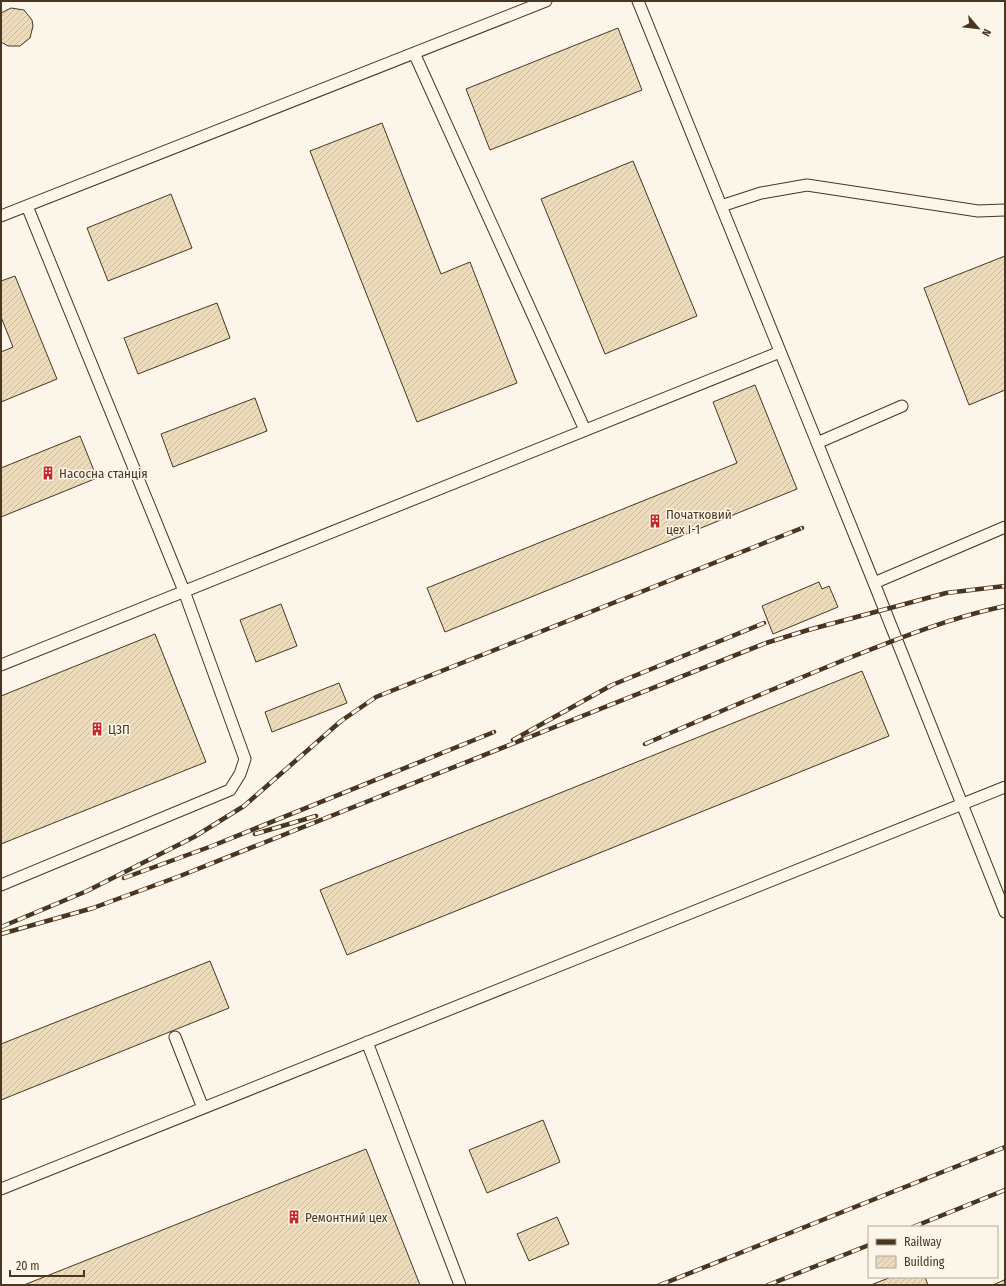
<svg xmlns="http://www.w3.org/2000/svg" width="1006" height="1286" font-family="'Fira Sans Condensed',sans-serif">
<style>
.building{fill:url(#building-hatch);stroke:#4a3520}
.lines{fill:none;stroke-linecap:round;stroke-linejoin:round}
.lane-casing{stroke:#4a3520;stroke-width:13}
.lane{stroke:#fbf6e9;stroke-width:11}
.rail-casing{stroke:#4a3520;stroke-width:4.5}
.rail{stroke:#fbf6e9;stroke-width:3;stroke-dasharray:9;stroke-linecap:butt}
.labels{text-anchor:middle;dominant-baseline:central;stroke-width:3;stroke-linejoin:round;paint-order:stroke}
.poi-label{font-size:13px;fill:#4a3520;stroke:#fbf6e9;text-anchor:start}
</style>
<defs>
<pattern id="building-hatch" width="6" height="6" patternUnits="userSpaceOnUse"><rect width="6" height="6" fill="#ecdcbc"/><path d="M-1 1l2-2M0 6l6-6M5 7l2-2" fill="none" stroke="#ccbda1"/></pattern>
</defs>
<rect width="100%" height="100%" fill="#fbf6e9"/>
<!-- building -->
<path class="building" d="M11 8 24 10 32 20 33 26 30 38 20 46H8L1 42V13Z
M618 28 642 90 490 150 466 89Z
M382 123 441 274 470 262 517 383 417 422 310 151Z
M633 161 697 316 605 354 541 199Z
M171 194 192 248 108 281 87 228Z
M1005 256V390L969 405 924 288Z
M15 276 57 379 1 402V352L13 347 1 317V281Z
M217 303 230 338 138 374 124 338Z
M755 385 797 489 445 632 427 588 737 463 713 402Z
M255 398 267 431 173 467 161 434Z
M80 436 97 478 1 517V468Z
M819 582 822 589 829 586 838 607 773 634 762 606Z
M281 604 297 646 256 662 240 620Z
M155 634 206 762 1 844V696Z
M862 671 889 736 347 955 320 890Z
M339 683 347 703 272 732 265 712Z
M210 961 229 1008 1 1100V1044Z
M543 1120 560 1162 487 1193 469 1150Z
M366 1149 420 1285H24Z
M557 1217 569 1244 529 1261 517 1234Z
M891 1277H925L928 1285H871Z
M1004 1280 1005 1285H993Z"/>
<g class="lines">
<!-- lane casing -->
<g class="lane-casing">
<path id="lane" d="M638 1 874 583 1005 912
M414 53 585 430
M721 206 761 193 807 185 978 211 1005 210
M1 216 546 1
M817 443 902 406
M874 583 1005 527
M1 665 780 352
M1 885 230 790 240 774 245 759 184 591 27 206
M175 1037 203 1108
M367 1042 460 1285
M1 1189 1005 787"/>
</g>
<!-- lane -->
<use href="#lane" class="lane"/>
<!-- rail casing -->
<g class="rail-casing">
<path id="rail" d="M513 740 612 685 764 623
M645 744C711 715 778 687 844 660 897 639 949 618 1005 606
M255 834 316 816
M124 878 212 846 494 732
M1 927 87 891 194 837 244 806 341 721 376 697 802 528
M1 934 93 908 180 876 766 643 808 630 946 593 1005 586
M913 1227 1005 1190
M660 1285 1005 1147
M768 1285 869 1245"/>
</g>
<!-- rail -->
<use href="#rail" class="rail"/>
</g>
<!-- icons -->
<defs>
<g id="building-bare" transform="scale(1.08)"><path d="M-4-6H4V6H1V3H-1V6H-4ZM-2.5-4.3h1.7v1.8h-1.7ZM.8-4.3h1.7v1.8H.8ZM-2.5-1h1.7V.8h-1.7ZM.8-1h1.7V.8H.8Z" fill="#c62828" stroke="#fbf6e9" stroke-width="2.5" paint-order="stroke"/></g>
</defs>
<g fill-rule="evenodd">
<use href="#building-bare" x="48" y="473"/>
<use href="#building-bare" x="655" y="521"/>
<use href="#building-bare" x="97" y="729"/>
<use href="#building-bare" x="294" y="1217"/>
</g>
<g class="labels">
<!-- poi labels -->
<g class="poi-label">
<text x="59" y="473">Насосна станція</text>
<text x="666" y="514">Початковий<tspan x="666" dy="15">цех І-1</tspan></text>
<text x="108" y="729">ЦЗП</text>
<text x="305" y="1217">Ремонтний цех</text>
</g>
</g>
<!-- border -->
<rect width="1006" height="1286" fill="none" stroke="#4a3520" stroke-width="4"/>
<!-- legend -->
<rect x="868" y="1226" width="130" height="52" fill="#fbf6e9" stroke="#b4a999"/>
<rect x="876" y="1239" width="20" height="6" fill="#4a3520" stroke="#b4a999"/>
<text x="904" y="1246" font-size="12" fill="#4a3520">Railway</text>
<rect x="876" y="1256" width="20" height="12" fill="url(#building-hatch)" stroke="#b4a999"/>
<text x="904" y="1266" font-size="12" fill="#4a3520">Building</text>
<!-- north arrow -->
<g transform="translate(978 28) rotate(118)" stroke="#fbf6e9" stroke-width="3" paint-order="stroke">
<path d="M0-3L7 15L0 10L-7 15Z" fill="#4a3520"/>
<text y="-6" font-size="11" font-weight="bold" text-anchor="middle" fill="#4a3520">N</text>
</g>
<!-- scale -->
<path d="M10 1270v6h74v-6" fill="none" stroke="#4a3520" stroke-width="2"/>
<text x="16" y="1270" font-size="12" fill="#4a3520" stroke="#fbf6e9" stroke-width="3" paint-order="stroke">20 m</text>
</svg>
